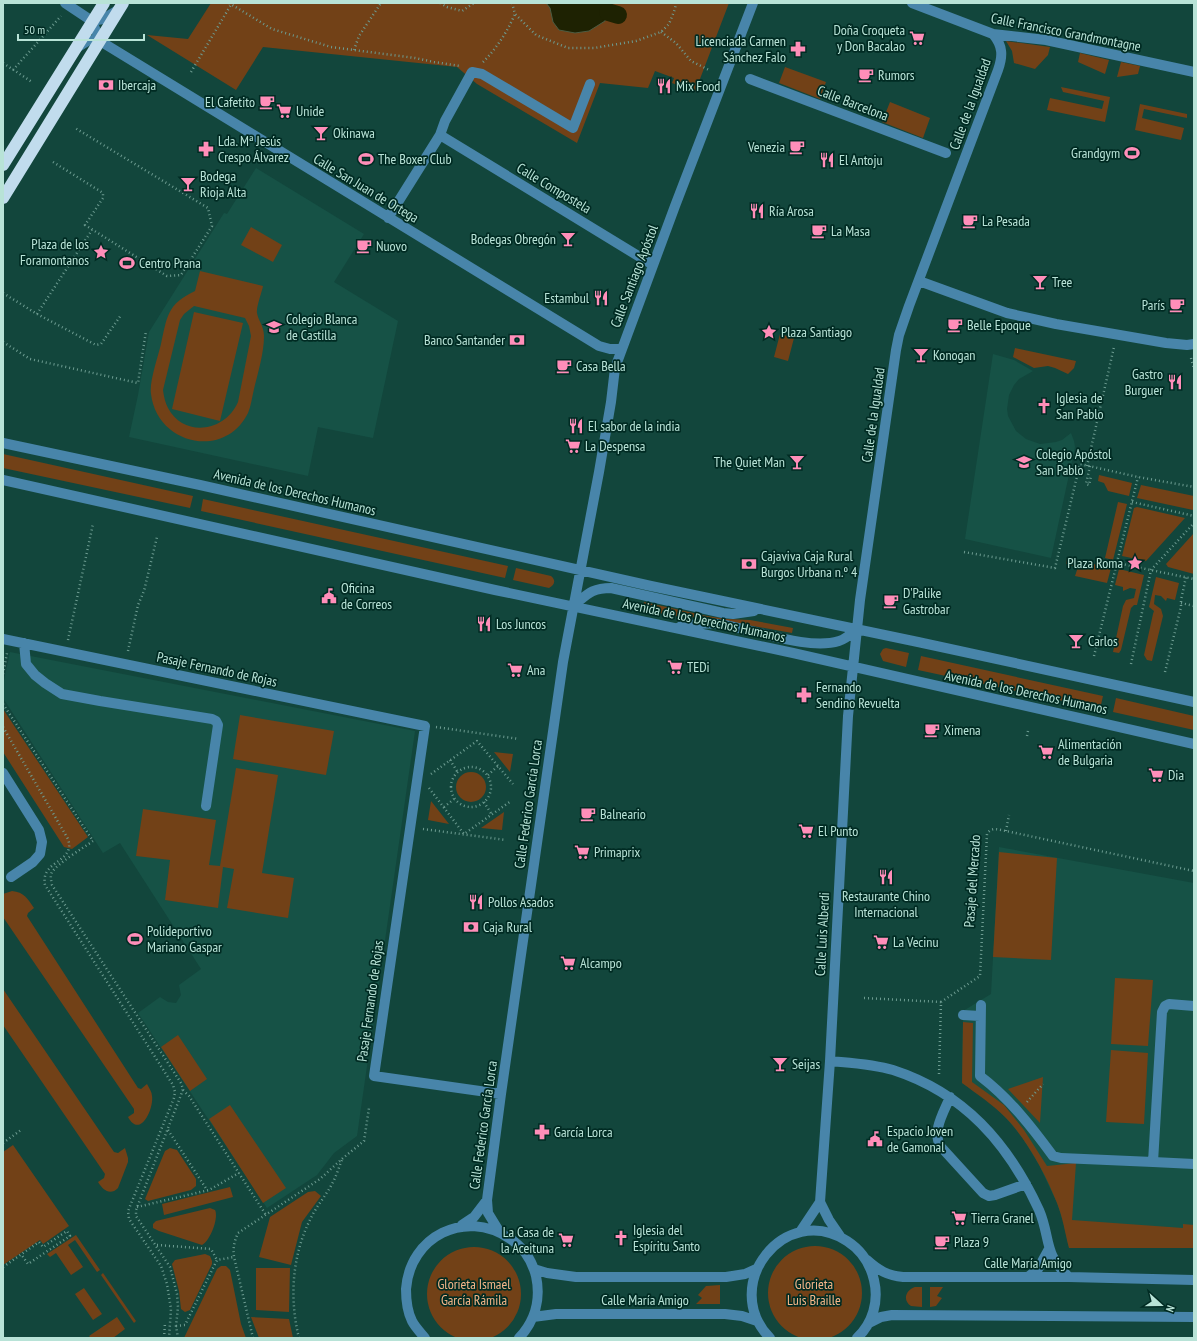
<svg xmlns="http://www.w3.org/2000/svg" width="1197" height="1341" font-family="'PT Sans Narrow',sans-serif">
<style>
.built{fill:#165246}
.green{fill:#724117;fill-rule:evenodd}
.water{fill:#1e2202;stroke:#4c5c42}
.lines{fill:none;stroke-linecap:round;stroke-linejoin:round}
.canal{stroke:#1e2202;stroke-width:18}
.path{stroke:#6d9c91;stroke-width:2.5;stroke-dasharray:1 3;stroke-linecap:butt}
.minor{stroke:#4885aa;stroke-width:10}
.highway{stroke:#c1dced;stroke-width:12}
.labels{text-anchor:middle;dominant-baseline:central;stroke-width:3.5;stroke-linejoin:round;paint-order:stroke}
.poi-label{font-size:14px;fill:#b8e3d7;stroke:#002b23;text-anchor:start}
.street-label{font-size:14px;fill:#b8e3d7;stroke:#002b23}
.park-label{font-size:14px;fill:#f5b689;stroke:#002b23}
</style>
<rect width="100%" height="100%" fill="#12463c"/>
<!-- built -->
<path class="built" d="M256 168 364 234 334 282 398 321 373 438 318 427 308 476 129 437 138 395 149 332 224 213 227 214Z
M993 354 1014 360 1033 371 1019 379 1014 385 1009 395 1007 409 1008 416 1016 431 1026 439 1040 444 1056 442 1062 440 1071 433 1074 441 1075 447 1051 558 965 539Z
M10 652 415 731 357 1136 334 1153 317 1175 267 1208 138 1013 160 997 168 1002 176 1003 181 995 179 985 201 969 120 843 103 853 3 698V685Z
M999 847 1194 883V1248H1069L1063 1221 1057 1203 1039 1165 1022 1137 1006 1118 989 1102 962 1083 963 1011 991 994Z"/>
<!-- green -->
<path class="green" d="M211 3H729L695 92 672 83 674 78 655 71 648 88 600 83 577 143 477 84 457 67 263 47 236 90 147 35 188 39Z
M1006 41 1050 47 1048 55 1035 69 1014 63 1012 51Z
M1080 53 1109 60 1105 74 1078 62Z
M1121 62 1140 66 1138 74 1117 77Z
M785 67 826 82 820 99 779 83Z
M1061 87 1110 97 1105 122 1047 110 1050 98 1102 109 1104 101 1063 92Z
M890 102 930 118 923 138 882 122Z
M1140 104 1187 114V118L1144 109 1142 118 1184 128 1181 140 1135 130Z
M251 227 282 245 273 262 241 245Z
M200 271 263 286C262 292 256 307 257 313 258 320 264 326 264 336 264 353 258 372 254 389 252 397 251 406 248 413 225 460 157 445 151 394 149 382 158 357 161 344 167 317 167 304 195 291ZM194 306 245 318 249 326 251 336 238 402C225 432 184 438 168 408 165 402 164 397 163 390L180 320 184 314Z
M194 312 243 323 220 421 172 409Z
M780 334 794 338 788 361 774 357Z
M1015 348 1076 361 1074 368 1068 374 1055 368 1048 366 1034 368 1013 357Z
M3 454 193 496 190 508 3 468Z
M1099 475 1132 483 1129 496 1108 491 1104 483 1098 481Z
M1141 485 1194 496 1193 510 1137 498Z
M203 499 508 566 505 578 201 511Z
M1118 502 1127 504 1113 560 1105 558Z
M1137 507 1185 518 1146 561 1122 556 1134 508Z
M1194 533V574L1168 567 1166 564Z
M1067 558 1111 568 1107 583 1075 576 1078 567 1066 564Z
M516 568 551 576C556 580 555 585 549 588L513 580Z
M1119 569 1144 575 1137 605H1134L1131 608 1121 650 1119 653 1113 652 1123 606 1126 600 1134 598 1136 589 1130 588 1123 591V587L1115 585Z
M1156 577 1179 583 1175 600 1167 598 1166 601 1161 596 1155 595 1154 604 1161 609 1163 616 1152 661 1147 660 1144 655 1153 614 1154 611 1149 607Z
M644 602 707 616 727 619 750 620 793 628 792 633 709 618 672 616 642 609Z
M886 648 909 653 906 667 883 661 880 654 883 649Z
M921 656 1103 696 1100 709 918 670Z
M1116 698 1194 716V730L1113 712Z
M3 709 88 837 72 849 64 847 3 752Z
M240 715 334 731 326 775 233 759Z
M494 752 513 754 510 772Z
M236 768 278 775 262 873 294 878 288 918 227 908 234 869 223 867 218 908 165 900 170 860 136 856 143 809 216 820 209 865 220 866Z
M456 787a15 15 0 1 1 30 0a15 15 0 1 1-30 0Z
M431 801 449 824 428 820Z
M504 812 502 830 481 828Z
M999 852 1057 858 1051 960 993 957Z
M12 891C24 892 28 899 34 908L28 913 27 916 138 1088 141 1089 147 1084C149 1088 152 1092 152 1096 154 1109 140 1139 128 1117L134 1113V1109L3 917V894Z
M1115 978 1153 980 1148 1046 1111 1044Z
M3 989 114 1152 118 1153 125 1148 128 1158V1162L118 1188C110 1196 103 1190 98 1182L104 1178 105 1174 3 1025Z
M963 1022 973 1023 972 1082 1004 1105 1024 1130 1047 1166 1076 1163 1072 1220 1183 1228V1224L1194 1225V1248H1069C1065 1233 1063 1218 1057 1203 1046 1175 1027 1139 1005 1117 992 1104 977 1094 962 1083Z
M178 1035 207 1079 190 1091 161 1047Z
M1111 1050 1148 1053 1144 1124 1106 1122Z
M1043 1077 1040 1123 1008 1089Z
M230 1105 286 1188 263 1203 209 1119Z
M13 1145 69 1226 43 1244 40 1240 3 1265V1152Z
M170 1148 177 1150 196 1179V1186L191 1190 148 1201 145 1199 165 1151Z
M230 1187 233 1197 164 1215 162 1204Z
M315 1191 321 1196 302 1222 291 1265 259 1257 270 1217 308 1192Z
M210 1208 215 1210C219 1218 210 1241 202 1245L159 1231 153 1228V1224L156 1221Z
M76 1235 100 1270 97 1272 75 1240 68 1245 83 1267 71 1275 56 1253 50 1257 47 1254Z
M768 1293a47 47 0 1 1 94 0a47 47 0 1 1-94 0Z
M427 1294a47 47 0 1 1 94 0a47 47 0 1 1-94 0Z
M205 1254 210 1256 212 1261V1264L190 1310 185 1312 181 1309 179 1291 172 1264 175 1260Z
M221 1266H226L230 1270 241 1324 246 1338H184L217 1269Z
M256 1268H290L289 1312 256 1310Z
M103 1273 136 1321 134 1323 101 1275Z
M720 1285V1304H696L702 1298 698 1295 706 1286Z
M915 1287H922V1307L911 1306C902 1300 906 1290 915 1287Z
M930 1287H943L937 1296 942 1298 936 1306 930 1307Z
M84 1288 102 1314 93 1320 75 1294Z
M117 1317 125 1329 113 1338H91L89 1336Z
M251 1317 289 1319 293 1338H259Z"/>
<!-- water -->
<path class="water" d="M546 3H611L605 21 589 31 575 33 559 30 553 22 550 8Z"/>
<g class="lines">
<!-- canal -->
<path class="canal" d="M608 12 618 15"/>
<!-- path -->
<path class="path" d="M229 3 272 29 331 47 415 58 434 62 460 66
M440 3 447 7 462 11 474 3
M512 3 515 14 536 35 568 48H594L636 41 661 32 669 24 675 9 676 3
M661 32 676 43 691 61 709 70
M354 50 359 36 381 3
M483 62C497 48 507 32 515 14
M3 63 32 82
M13 70 61 16
M191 72 232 3
M53 162 103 193V198L85 225 167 276 181 275 212 226 208 208 75 128
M3 293 37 314 96 345 101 344 121 315
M37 314 92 230
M3 342 30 359 138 383 146 331
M1191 358 1194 369
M1087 466 1114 347
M1090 466 1086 484 1089 485 1091 476
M1132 502 1194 516
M964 552 1055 568 1080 464 1138 477 1194 487
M1117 563 1194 579
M1181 603 1194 606
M68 640 93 524
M128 651 138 605 144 591 157 537
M1094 656 1138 477
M1131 664 1151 570 1194 523
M1165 672 1181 607V600L1186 577
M3 674 7 653
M3 704 93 841C83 848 58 863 52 872 50 876 51 880 52 885L181 1083 183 1089 181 1095 136 1210V1216L170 1267 177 1294 178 1307 176 1326 178 1338
M3 727 68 839C76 863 40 860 45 885L173 1085 175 1092 174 1098 128 1211 129 1219 161 1266 167 1284 171 1309 169 1338
M436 727 519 739
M1027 736 1028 731
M450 760 457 771
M451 787a20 20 0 1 1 40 0a20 20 0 1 1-40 0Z
M431 774 477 741 513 784
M488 775 498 766
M429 788 464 834 511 801
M484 802 492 815
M444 807 454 799
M423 829 506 840
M1006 831 1009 815
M864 998 941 1002
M939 1074 941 1002 980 976 987 834C992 826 999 830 1006 831L1194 871
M183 1090 189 1096 266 1215
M1027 1102 1043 1084
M168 1130 207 1190
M3 1143 21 1130
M137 1207 209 1190 239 1173
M157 1245 211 1249 217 1260
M3 1267 39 1242 43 1247 67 1231 70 1236 28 1264 21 1254
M176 1326 185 1325 217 1260 234 1257
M164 1338 165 1323
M253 1338 234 1257C233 1248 234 1242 238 1233L320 1179 343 1158 364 1141 369 1108
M299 1338C289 1298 292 1253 312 1216 318 1204 328 1193 334 1180 337 1174 339 1167 342 1160"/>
<!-- minor -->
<path class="minor" d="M65 3 92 21 100 41
M912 3 993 34 1046 40 1194 72
M92 21 103 19 118 10
M78 47 89 40 100 41 599 346 610 349H621
M750 79 946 153
M440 135 653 265
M388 218 440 135 445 121 472 72 482 74 573 128 590 84
M919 281 1007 313 1056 324 1166 343 1187 345 1194 344
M3 443 200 485 651 586 918 642 1194 702
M3 480 495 590 793 653 1194 744
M573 606C587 595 591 588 611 588L723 613 733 614 754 611
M681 626C693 625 705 622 718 624 751 628 807 651 839 641 846 639 851 634 857 629
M3 639 425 726 374 1076 501 1094
M24 643 26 664 35 675 45 683 62 694 100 701 212 719 216 721 218 725 206 806
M3 773 39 830 42 842 40 854 33 862 11 877
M981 1005 980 1076C1009 1098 1031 1126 1053 1156L1061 1158 1153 1162 1162 1012 1165 1006 1169 1004 1194 1006
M963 1015 980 1016
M830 1061C851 1063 873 1064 893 1070 964 1093 1008 1143 1039 1210 1051 1238 1043 1254 1069 1277
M950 1097C944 1112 931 1132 941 1147L983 1193 989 1196 995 1195 1026 1184
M1153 1162 1194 1164
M820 1202 829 1220 840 1236
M462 1225 474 1217 487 1200
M499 1231 488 1213 487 1200 501 1094 563 662 599 472 611 402 615 368 675 206 753 3
M800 1232 820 1202 830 1061 848 716 860 600 896 350 899 335 909 306 998 70C1003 56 1003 46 993 34
M867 1260C878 1270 888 1276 903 1277H1069L1194 1280
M534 1269 547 1273 576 1277H726L745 1274 756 1269
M1028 1277 1038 1269 1049 1249
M533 1317 556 1314H725L742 1316 757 1321
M869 1323 881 1317 892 1315 1194 1317
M425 1338C421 1333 415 1327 412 1321 407 1311 406 1300 406 1289 410 1236 465 1209 509 1238 523 1247 532 1260 536 1276 541 1299 535 1321 519 1338
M770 1338C719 1286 784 1201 847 1241 861 1250 870 1263 874 1280 879 1301 873 1323 857 1338"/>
<!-- highway -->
<path class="highway" d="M3 165 104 3
M3 198 123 3"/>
</g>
<!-- icons -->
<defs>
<g id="supermarket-bare" transform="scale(1.2)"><path d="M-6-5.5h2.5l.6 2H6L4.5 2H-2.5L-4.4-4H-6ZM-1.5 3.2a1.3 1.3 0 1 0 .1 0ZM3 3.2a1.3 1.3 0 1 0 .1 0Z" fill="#ff8eb9" stroke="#002b23" stroke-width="2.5" paint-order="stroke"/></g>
<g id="pharmacy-bare" transform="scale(1.2)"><path d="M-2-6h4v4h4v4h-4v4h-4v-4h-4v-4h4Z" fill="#ff8eb9" stroke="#002b23" stroke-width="2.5" paint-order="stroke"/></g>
<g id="cafe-bare" transform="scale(1.2)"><path d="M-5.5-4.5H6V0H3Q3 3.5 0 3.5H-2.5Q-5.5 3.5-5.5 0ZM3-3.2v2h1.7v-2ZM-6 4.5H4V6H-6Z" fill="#ff8eb9" stroke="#002b23" stroke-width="2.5" paint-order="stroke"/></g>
<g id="bank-bare" transform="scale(1.2)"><path d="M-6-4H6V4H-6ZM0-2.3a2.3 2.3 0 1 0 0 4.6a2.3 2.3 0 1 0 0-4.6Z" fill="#ff8eb9" stroke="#002b23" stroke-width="2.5" paint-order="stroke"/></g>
<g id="restaurant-bare" transform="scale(1.2)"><path d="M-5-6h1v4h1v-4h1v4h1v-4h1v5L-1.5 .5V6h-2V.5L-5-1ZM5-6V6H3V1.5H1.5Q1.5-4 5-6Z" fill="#ff8eb9" stroke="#002b23" stroke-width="2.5" paint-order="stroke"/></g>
<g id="bar-bare" transform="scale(1.2)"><path d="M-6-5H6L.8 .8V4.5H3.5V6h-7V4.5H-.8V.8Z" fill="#ff8eb9" stroke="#002b23" stroke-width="2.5" paint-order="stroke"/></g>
<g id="stadium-bare" transform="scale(1.2)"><path d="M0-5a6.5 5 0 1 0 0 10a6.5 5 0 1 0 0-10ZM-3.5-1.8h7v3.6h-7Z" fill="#ff8eb9" stroke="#002b23" stroke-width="2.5" paint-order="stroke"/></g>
<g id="sight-bare" transform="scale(1.2)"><path d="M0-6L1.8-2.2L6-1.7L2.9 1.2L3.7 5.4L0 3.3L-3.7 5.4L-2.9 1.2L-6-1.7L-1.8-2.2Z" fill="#ff8eb9" stroke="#002b23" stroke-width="2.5" paint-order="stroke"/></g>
<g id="school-bare" transform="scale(1.2)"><path d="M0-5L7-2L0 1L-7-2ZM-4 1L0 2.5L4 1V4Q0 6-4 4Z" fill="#ff8eb9" stroke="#002b23" stroke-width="2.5" paint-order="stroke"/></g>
<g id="church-bare" transform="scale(1.2)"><path d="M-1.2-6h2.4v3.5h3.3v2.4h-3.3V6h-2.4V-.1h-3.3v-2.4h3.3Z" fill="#ff8eb9" stroke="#002b23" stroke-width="2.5" paint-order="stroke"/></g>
<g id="civic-bare" transform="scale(1.2)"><path d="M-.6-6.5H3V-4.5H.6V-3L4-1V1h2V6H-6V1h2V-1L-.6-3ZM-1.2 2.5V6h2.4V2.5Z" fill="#ff8eb9" stroke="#002b23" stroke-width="2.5" paint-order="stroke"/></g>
</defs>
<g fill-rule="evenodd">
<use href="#supermarket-bare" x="917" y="38"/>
<use href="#pharmacy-bare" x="798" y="49"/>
<use href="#cafe-bare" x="866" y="75"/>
<use href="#bank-bare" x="106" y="85"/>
<use href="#restaurant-bare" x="664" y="86"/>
<use href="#cafe-bare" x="267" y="102"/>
<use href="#supermarket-bare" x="284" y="111"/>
<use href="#bar-bare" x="321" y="133"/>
<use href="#cafe-bare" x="797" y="147"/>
<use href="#pharmacy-bare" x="206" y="149"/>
<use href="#stadium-bare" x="1132" y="153"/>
<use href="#stadium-bare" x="366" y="159"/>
<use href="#restaurant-bare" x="827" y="160"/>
<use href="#bar-bare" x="188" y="184"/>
<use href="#restaurant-bare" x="757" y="211"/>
<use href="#cafe-bare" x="970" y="221"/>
<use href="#cafe-bare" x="819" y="231"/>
<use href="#bar-bare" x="568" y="239"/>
<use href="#cafe-bare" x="364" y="246"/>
<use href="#sight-bare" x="101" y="252"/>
<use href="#stadium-bare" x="127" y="263"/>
<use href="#bar-bare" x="1040" y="282"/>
<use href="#restaurant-bare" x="601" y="298"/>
<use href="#cafe-bare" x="1177" y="305"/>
<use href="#cafe-bare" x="955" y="325"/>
<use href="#school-bare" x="274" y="327"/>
<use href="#sight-bare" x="769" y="332"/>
<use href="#bank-bare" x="517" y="340"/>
<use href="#bar-bare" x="921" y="355"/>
<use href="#cafe-bare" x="564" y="366"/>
<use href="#restaurant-bare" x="1175" y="382"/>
<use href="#church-bare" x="1044" y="406"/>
<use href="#restaurant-bare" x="576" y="426"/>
<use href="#supermarket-bare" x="573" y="446"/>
<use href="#bar-bare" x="797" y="462"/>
<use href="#school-bare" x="1024" y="462"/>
<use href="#sight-bare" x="1135" y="563"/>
<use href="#bank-bare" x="749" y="564"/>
<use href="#civic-bare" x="329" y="596"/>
<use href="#cafe-bare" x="891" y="601"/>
<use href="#restaurant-bare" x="484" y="624"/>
<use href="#bar-bare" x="1076" y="641"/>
<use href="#supermarket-bare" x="675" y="667"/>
<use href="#supermarket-bare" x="515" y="670"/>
<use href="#pharmacy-bare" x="804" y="695"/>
<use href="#cafe-bare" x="932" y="730"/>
<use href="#supermarket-bare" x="1046" y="752"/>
<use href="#supermarket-bare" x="1156" y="775"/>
<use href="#cafe-bare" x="588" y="814"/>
<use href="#supermarket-bare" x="806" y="831"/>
<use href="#supermarket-bare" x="582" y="852"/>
<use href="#restaurant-bare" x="886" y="877"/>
<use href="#restaurant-bare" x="476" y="902"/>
<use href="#bank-bare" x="471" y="927"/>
<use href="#stadium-bare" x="135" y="939"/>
<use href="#supermarket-bare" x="881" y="942"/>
<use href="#supermarket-bare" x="568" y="963"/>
<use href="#bar-bare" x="780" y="1064"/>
<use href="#pharmacy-bare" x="542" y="1132"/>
<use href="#civic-bare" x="875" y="1139"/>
<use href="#supermarket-bare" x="959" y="1218"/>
<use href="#church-bare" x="621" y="1238"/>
<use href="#supermarket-bare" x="566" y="1240"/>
<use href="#cafe-bare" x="942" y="1242"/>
</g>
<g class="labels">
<!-- poi labels -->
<g class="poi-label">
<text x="905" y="30" text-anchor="end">Doña Croqueta<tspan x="905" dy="16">y Don Bacalao</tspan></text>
<text x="786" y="41" text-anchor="end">Licenciada Carmen<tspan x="786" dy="16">Sánchez Falo</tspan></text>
<text x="878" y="75">Rumors</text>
<text x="118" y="85">Ibercaja</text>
<text x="676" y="86">Mix Food</text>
<text x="255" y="102" text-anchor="end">El Cafetito</text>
<text x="296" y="111">Unide</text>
<text x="333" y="133">Okinawa</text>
<text x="218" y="141">Lda. Mª Jesús<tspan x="218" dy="16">Crespo Álvarez</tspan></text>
<text x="785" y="147" text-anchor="end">Venezia</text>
<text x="1120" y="153" text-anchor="end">Grandgym</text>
<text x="378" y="159">The Boxer Club</text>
<text x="839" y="160">El Antoju</text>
<text x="200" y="176">Bodega<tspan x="200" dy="16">Rioja Alta</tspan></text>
<text x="769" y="211">Ría Arosa</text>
<text x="982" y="221">La Pesada</text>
<text x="831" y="231">La Masa</text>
<text x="556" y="239" text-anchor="end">Bodegas Obregón</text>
<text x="89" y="244" text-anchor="end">Plaza de los<tspan x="89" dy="16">Foramontanos</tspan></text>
<text x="376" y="246">Nuovo</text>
<text x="139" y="263">Centro Prana</text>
<text x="1052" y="282">Tree</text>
<text x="589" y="298" text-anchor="end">Estambul</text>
<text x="1165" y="305" text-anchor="end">París</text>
<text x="286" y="319">Colegio Blanca<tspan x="286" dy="16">de Castilla</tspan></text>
<text x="967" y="325">Belle Epoque</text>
<text x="781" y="332">Plaza Santiago</text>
<text x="505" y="340" text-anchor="end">Banco Santander</text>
<text x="933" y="355">Konogan</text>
<text x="576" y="366">Casa Bella</text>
<text x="1163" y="374" text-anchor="end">Gastro<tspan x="1163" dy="16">Burguer</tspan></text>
<text x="1056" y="398">Iglesia de<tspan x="1056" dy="16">San Pablo</tspan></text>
<text x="588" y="426">El sabor de la india</text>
<text x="585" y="446">La Despensa</text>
<text x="1036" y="454">Colegio Apóstol<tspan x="1036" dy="16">San Pablo</tspan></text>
<text x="785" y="462" text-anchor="end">The Quiet Man</text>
<text x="761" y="556">Cajaviva Caja Rural<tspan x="761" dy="16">Burgos Urbana n.º 4</tspan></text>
<text x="1123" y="563" text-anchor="end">Plaza Roma</text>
<text x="341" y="588">Oficina<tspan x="341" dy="16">de Correos</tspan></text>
<text x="903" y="593">D'Palike<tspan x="903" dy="16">Gastrobar</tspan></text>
<text x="496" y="624">Los Juncos</text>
<text x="1088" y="641">Carlos</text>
<text x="687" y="667">TEDi</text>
<text x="527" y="670">Ana</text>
<text x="816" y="687">Fernando<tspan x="816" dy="16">Sendino Revuelta</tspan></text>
<text x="944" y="730">Ximena</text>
<text x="1058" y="744">Alimentación<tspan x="1058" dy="16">de Bulgaria</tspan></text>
<text x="1168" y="775">Dia</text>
<text x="600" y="814">Balneario</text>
<text x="818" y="831">El Punto</text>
<text x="594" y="852">Primaprix</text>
<text x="886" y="896" text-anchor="middle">Restaurante Chino<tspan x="886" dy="16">Internacional</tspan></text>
<text x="488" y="902">Pollos Asados</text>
<text x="483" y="927">Caja Rural</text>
<text x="147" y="931">Polideportivo<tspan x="147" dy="16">Mariano Gaspar</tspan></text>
<text x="893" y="942">La Vecinu</text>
<text x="580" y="963">Alcampo</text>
<text x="792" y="1064">Seijas</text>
<text x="887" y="1131">Espacio Joven<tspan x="887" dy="16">de Gamonal</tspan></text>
<text x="554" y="1132">García Lorca</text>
<text x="971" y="1218">Tierra Granel</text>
<text x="633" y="1230">Iglesia del<tspan x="633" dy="16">Espíritu Santo</tspan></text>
<text x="554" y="1232" text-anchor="end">La Casa de<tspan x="554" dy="16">la Aceituna</tspan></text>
<text x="954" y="1242">Plaza 9</text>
</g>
<!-- street labels -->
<g class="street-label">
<text transform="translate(1066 32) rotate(11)">Calle Francisco Grandmontagne</text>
<text transform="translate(853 103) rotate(21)">Calle Barcelona</text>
<text transform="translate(970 104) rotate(-70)">Calle de la Igualdad</text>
<text transform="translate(366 188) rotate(31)">Calle San Juan de Ortega</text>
<text transform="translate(554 188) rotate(31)">Calle Compostela</text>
<text transform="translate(634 276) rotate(-69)">Calle Santiago Apóstol</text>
<text transform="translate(873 415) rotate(-82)">Calle de la Igualdad</text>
<text transform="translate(295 492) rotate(13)">Avenida de los Derechos Humanos</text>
<text transform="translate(704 620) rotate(12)">Avenida de los Derechos Humanos</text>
<text transform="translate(217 669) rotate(12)">Pasaje Fernando de Rojas</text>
<text transform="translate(1026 692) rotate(12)">Avenida de los Derechos Humanos</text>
<text transform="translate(528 804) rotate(-82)">Calle Federico García Lorca</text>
<text transform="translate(972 881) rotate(-86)">Pasaje del Mercado</text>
<text transform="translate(822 934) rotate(-87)">Calle Luis Alberdi</text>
<text transform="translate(370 1001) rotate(-82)">Pasaje Fernando de Rojas</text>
<text transform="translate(483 1125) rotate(-82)">Calle Federico García Lorca</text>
<text x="1028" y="1263">Calle María Amigo</text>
<text x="645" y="1300">Calle María Amigo</text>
</g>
<!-- park labels -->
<g class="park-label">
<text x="474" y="1284">Glorieta Ismael<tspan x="474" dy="16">García Rámila</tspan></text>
<text x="814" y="1284">Glorieta<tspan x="814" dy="16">Luis Braille</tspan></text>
</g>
</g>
<!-- border -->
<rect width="1197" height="1341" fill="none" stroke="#b8e3d7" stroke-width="8"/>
<!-- north arrow -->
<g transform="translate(1161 1305) rotate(111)" stroke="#002b23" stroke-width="3" paint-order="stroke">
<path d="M0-3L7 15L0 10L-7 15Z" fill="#b8e3d7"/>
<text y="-6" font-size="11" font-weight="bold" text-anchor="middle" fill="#b8e3d7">N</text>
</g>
<!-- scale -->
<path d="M18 34v6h126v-6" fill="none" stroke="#b8e3d7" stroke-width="2"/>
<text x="24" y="34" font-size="12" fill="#b8e3d7" stroke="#002b23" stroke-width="3" paint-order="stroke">50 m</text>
</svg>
